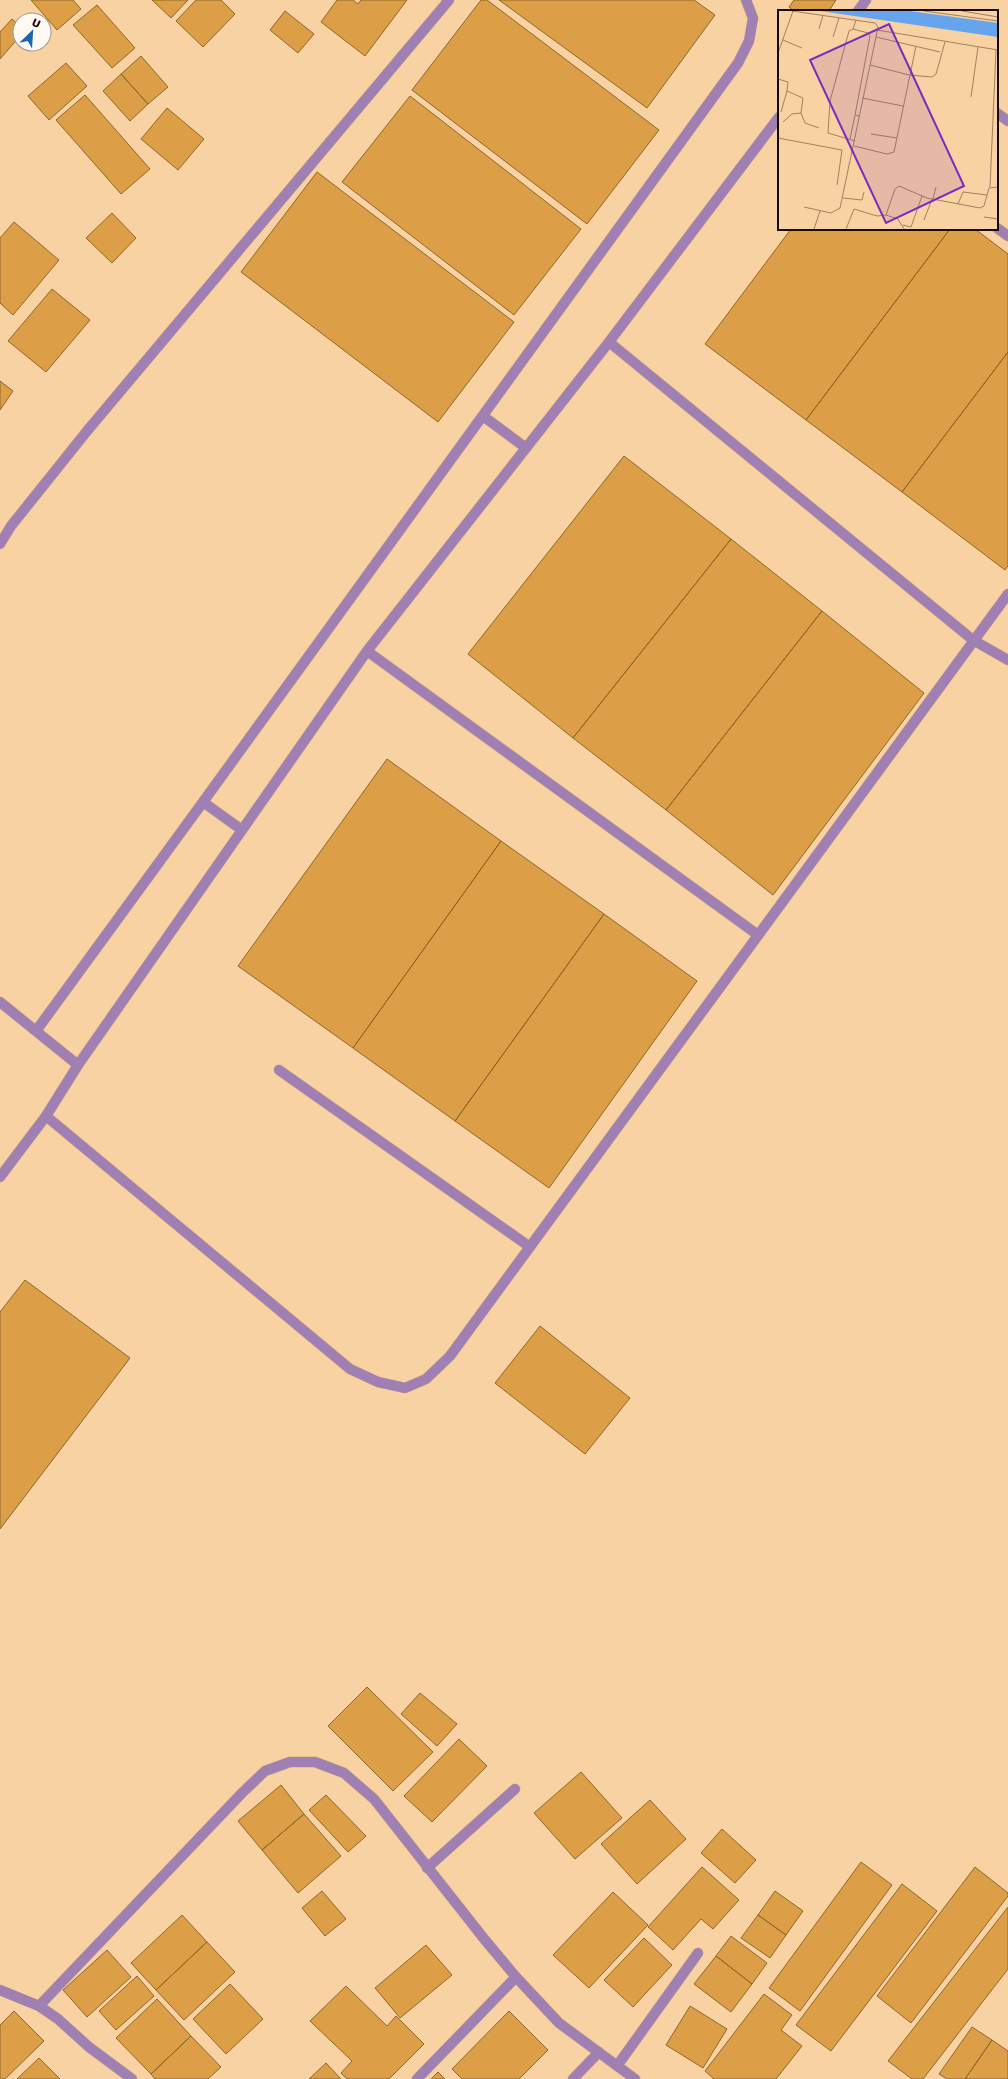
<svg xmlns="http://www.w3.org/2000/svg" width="1008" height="2079" font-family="Rubik,sans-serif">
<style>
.building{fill:#dc9f47;stroke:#906628}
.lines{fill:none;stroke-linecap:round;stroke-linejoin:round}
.minor-casing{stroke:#d4b288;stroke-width:11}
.minor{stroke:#a07fb2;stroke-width:10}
.inset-road{fill:none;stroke:#9f8261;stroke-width:1}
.view{fill:#7b2cbf;fill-opacity:0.15;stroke:#7b2cbf;stroke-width:2}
.inset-edge{fill:none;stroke:#190900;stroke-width:2}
</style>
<rect width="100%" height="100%" fill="#f8d2a2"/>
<!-- building -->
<path class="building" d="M31 0H73L81 9 57 30Z
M152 0H188L171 18Z
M196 0H221L235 14 203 47 176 21Z
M337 0H353L358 4 361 0H407L365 56 321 22Z
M481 0H487L659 130 587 224 412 90Z
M499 0H694L715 15 647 108Z
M794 0H836L829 11H794L789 7Z
M97 5 135 48 112 68 73 25Z
M285 11 314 34 298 53 270 30Z
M12 19 20 26V36L0 59V32Z
M141 56 168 87 148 104 121 74Z
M66 63 87 86 49 120 28 96Z
M121 74 148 104 130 121 103 91Z
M85 95 150 169 121 194 56 120Z
M410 96 581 229 514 315 342 182Z
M167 108 204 139 178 170 141 139Z
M317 172 514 322 438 422 241 272Z
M112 213 136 238 112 263 86 238Z
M14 222 59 260 13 315 0 303V238Z
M791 229H950L806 420 705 344Z
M950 229H975L1008 254V352L902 492 806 420Z
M52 289 90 320 46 372 8 341Z
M1008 352V566L1005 570 902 492Z
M0 381 13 391 0 410Z
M624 456 731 539 573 738 468 654Z
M731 539 822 611 666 810 573 738Z
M822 611 924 693 773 895 666 810Z
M387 759 501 841 353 1048 238 966Z
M501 841 604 914 455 1121 353 1048Z
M604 914 697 981 549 1188 455 1121Z
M25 1280 130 1358 0 1529V1312Z
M540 1326 630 1398 585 1454 495 1383Z
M367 1687 433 1752 393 1791 328 1726Z
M420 1693 457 1724 437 1746 401 1714Z
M459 1739 487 1766 432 1822 404 1796Z
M581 1772 622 1818 575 1859 534 1813Z
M281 1785 304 1814 262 1850 238 1821Z
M326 1795 366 1836 348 1852 309 1810Z
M650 1800 686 1839 637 1884 601 1844Z
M304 1814 341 1856 298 1893 262 1850Z
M722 1829 756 1860 735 1883 701 1853Z
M861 1862 892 1885 800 2011 769 1988Z
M702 1867 739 1900 713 1929 701 1919 673 1950 648 1927Z
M975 1867 1008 1893V1896L911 2023 877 1996Z
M902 1884 937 1911 831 2051 796 2025Z
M322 1891 346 1919 325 1936 302 1908Z
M775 1891 803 1911 786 1935 758 1915Z
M613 1892 648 1925 589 1988 553 1955Z
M1008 1907V1969L923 2079H912L888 2061Z
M182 1915 207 1942 156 1990 131 1963Z
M758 1915 786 1935 770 1958 741 1938Z
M731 1936 767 1963 752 1984 716 1956Z
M644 1938 672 1965 633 2007 604 1980Z
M207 1942 235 1972 184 2020 156 1990Z
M426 1945 452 1975 400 2018 375 1988Z
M107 1950 131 1977 87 2017 63 1990Z
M716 1956 752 1984 731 2012 694 1984Z
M137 1976 154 1996 116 2030 99 2011Z
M230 1984 263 2019 226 2054 193 2019Z
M346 1986 387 2026 396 2016 424 2044 389 2079H347L341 2073 352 2061 310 2021Z
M764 1994 792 2015 781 2030 802 2046 776 2079H714L705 2071Z
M157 1999 191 2036 151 2074 116 2038Z
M690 2006 727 2029 703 2068 666 2045Z
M14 2011 44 2041 5 2079H0V2025Z
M509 2011 548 2050 519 2079H462L452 2069Z
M972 2027 992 2040 965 2079H947L939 2074Z
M191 2036 221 2067 208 2079H155L151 2074Z
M992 2040 1008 2051V2079H965Z
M39 2058 60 2079H17Z
M326 2063 341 2079H309Z
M438 2072 445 2079H431Z"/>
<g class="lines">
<!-- minor casing -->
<g class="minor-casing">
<path id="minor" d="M858 11 866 0
M997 113 1008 121
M997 228 1008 236
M609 342 973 640 1008 660
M483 416 526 448
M0 544 11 526 87 431 449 0
M367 651 758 935
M242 830 203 802 738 63 749 41 753 18 746 0
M0 1002 78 1065
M36 1031 203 802
M279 1070 530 1247
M46 1116 350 1369 378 1382 405 1388 426 1379 450 1356 1008 594
M0 1177 46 1116 78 1065 367 651 609 342 779 117
M427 1868 515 1789
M0 1990 39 2006 242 1793 265 1771 290 1762H315L344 1773 374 1799 485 1940 516 1977 559 2023 635 2079
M39 2006 58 2019 89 2047 132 2079
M617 2066 698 1953
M417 2079 516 1977
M573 2079 599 2052"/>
</g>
<!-- minor -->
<use href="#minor" class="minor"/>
</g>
<!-- overview -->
<g transform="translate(778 10)">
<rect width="220" height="220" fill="#f8d2a2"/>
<path d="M42 1H132L220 13V27Z" fill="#66a4ee"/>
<path class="inset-road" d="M14 1 97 13 100 17 98 27M146 1 220 11M184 1 220 7M78 10 75 19 90 23 92 26 77 105 81 106M41 19 45 5M75 19 71 21 52 91 50 123 77 131M99 20 220 40M55 27 61 8M5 30 24 38M0 43 15 1M92 55 131 65 154 67 158 64 167 32M0 69 10 72 9 81 25 88 23 103 27 113 41 118M193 87 200 37M84 88 125 96M3 102 9 81M5 112 14 104 23 103M93 124 119 128M0 128 64 140 59 175M72 129 77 105M76 136 109 144 116 142 138 36M212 177 218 40M65 188 84 190 86 182M155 189 158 177M180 194 185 182 209 185M26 197 53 203 62 198 98 27 162 42M108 205 120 209 126 219M206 207 220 209M146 210 154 189M125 215 133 217 144 186M36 219 42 201M68 219 76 199 99 206 108 205 117 179 121 176 149 188 202 198 206 196 211 178 220 177"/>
<path class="view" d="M111 14 186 176 108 213 32 50Z"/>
<rect width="220" height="220" class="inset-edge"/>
</g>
<!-- north arrow -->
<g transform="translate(32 32) rotate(25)"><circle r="19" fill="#fef9f3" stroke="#a29992"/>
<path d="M0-3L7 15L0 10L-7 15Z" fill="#1765b4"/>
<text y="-6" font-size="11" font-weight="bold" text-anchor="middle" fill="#190900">U</text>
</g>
</svg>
